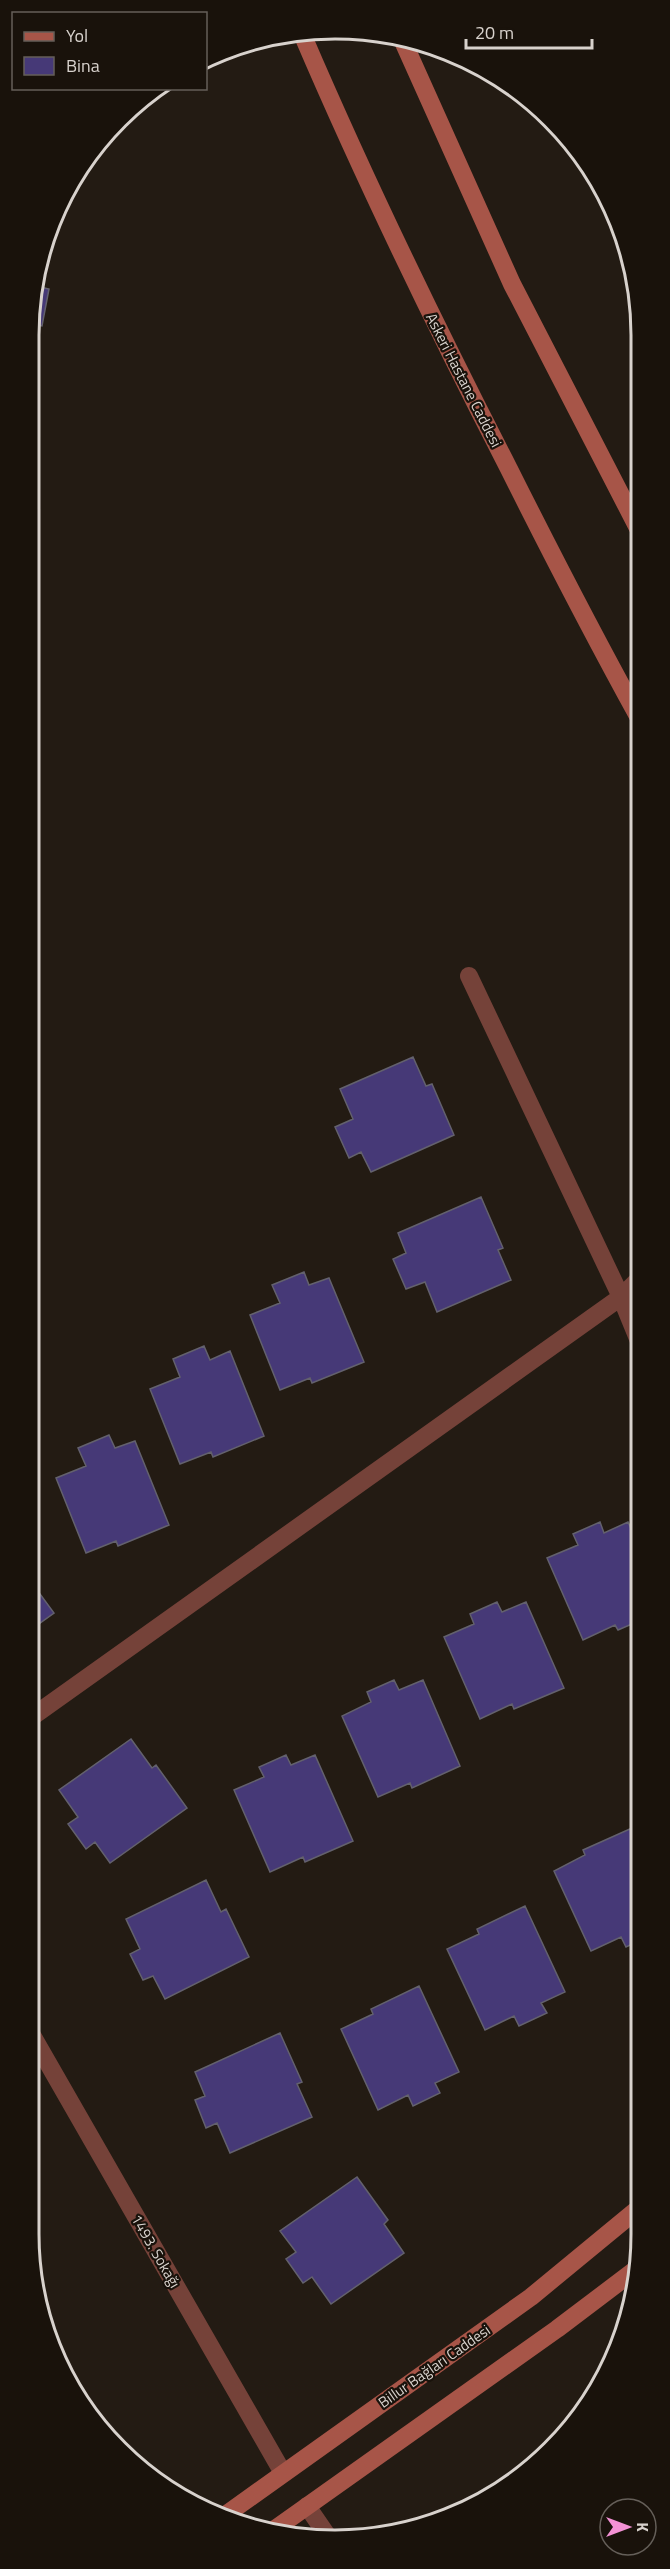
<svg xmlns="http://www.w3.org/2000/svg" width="670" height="2569" font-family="'Titillium Web',sans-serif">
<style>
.building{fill:#463977;stroke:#63616d;stroke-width:1.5}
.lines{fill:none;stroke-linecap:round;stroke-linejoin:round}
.street{stroke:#754239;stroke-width:18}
.secondary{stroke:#a75548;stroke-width:18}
.labels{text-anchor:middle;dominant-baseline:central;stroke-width:4.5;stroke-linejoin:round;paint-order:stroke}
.street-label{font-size:15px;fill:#d8d2cd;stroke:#19120b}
.rim{fill:none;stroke:#d8d2cd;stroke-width:3}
</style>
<rect width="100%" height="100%" fill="#231b13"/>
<!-- building -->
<path class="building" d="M39 271 36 286 49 289 42 326 31 324V295Z
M413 1057 426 1086 432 1084 454 1135 371 1172 361 1152 349 1158 335 1127 353 1119 340 1089Z
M481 1197 503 1248 498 1250 511 1280 437 1312 425 1282 406 1289 393 1259 406 1253 398 1233Z
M304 1272 309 1285 329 1278 364 1362 312 1383 310 1378 280 1390 250 1315 280 1303 272 1285Z
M204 1346 210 1360 230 1351 264 1436 213 1457 211 1452 180 1464 150 1389 180 1377 173 1359Z
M109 1435 115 1448 135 1441 169 1525 118 1546 116 1541 86 1553 56 1478 86 1466 78 1448Z
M600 1522 604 1533 628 1522 639 1546V1621L618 1630 615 1625 583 1640 547 1558 578 1545 573 1534Z
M29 1579 54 1613 29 1631Z
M497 1602 502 1612 526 1602 564 1688 514 1709 512 1704 480 1719 444 1637 474 1624 470 1614Z
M394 1680 399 1690 423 1680 460 1766 412 1788 410 1783 378 1797 342 1716 371 1702 367 1692Z
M131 1739 152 1768 156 1765 187 1808 110 1863 95 1842 86 1849 68 1824 78 1817 59 1790Z
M286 1755 291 1765 315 1755 353 1841 305 1862 303 1857 270 1872 234 1790 264 1777 259 1767Z
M632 1828 639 1843V1941L626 1947 621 1937 591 1951 554 1871 585 1855 583 1850Z
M206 1880 221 1912 226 1909 249 1957 165 1999 153 1976 143 1980 130 1954 140 1949 126 1919Z
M525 1906 565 1992 541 2003 547 2013 519 2026 514 2016 485 2030 447 1949 479 1934 477 1929Z
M419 1986 459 2072 435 2083 440 2093 413 2106 408 2095 378 2110 341 2029 373 2014 371 2009Z
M280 2033 302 2082 297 2084 312 2117 230 2153 217 2123 206 2128 195 2100 205 2096 195 2072Z
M357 2177 388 2220 384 2224 404 2253 331 2304 312 2277 303 2283 286 2259 296 2252 280 2231Z"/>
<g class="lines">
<!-- street -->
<path class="street" d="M469 976 621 1297 639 1341
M29 1719 621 1297 639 1279
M29 2030 283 2473
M307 2506 329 2538"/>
<!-- secondary -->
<path class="secondary" d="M303 36C366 183 436 327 509 469 551 553 594 636 639 718
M402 39 512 284 639 530
M224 2516 531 2297 639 2208
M275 2529 557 2329 639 2267"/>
</g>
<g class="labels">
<!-- street labels -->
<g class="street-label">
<text transform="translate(464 380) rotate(63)">Askeri Hastane Caddesi</text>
<text transform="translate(156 2251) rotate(60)">1493. Sokağı</text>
<text transform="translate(434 2366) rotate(-35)">Billur Bağları Caddesi</text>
</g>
</g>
<!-- crop -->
<path d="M0 0H670V2569H0ZM335 39H335A296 296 0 0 1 631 335V2234A296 296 0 0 1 335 2530H335A296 296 0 0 1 39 2234V335A296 296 0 0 1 335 39Z" fill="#19120b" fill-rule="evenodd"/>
<path class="rim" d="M335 39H335A296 296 0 0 1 631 335V2234A296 296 0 0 1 335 2530H335A296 296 0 0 1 39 2234V335A296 296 0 0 1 335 39Z"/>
<!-- legend -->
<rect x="12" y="12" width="195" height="78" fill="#19120b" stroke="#655f59" stroke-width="1.5"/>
<rect x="24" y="32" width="30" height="9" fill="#a75548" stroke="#655f59" stroke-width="1.5"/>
<text x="66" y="42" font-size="18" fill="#d8d2cd">Yol</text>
<rect x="24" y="57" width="30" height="18" fill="#463977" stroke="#655f59" stroke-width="1.5"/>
<text x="66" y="72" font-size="18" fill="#d8d2cd">Bina</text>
<!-- north arrow -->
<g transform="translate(628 2527) rotate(90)"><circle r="28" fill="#19120b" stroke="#655f59" stroke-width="1.5"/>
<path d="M0-4.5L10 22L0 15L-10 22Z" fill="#f391d5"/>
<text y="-9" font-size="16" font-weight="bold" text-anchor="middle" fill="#d8d2cd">K</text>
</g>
<!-- scale -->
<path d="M466 39v9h126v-9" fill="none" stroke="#d8d2cd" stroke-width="3"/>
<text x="475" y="39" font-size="18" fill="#d8d2cd" stroke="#19120b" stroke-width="4.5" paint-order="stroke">20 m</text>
</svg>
